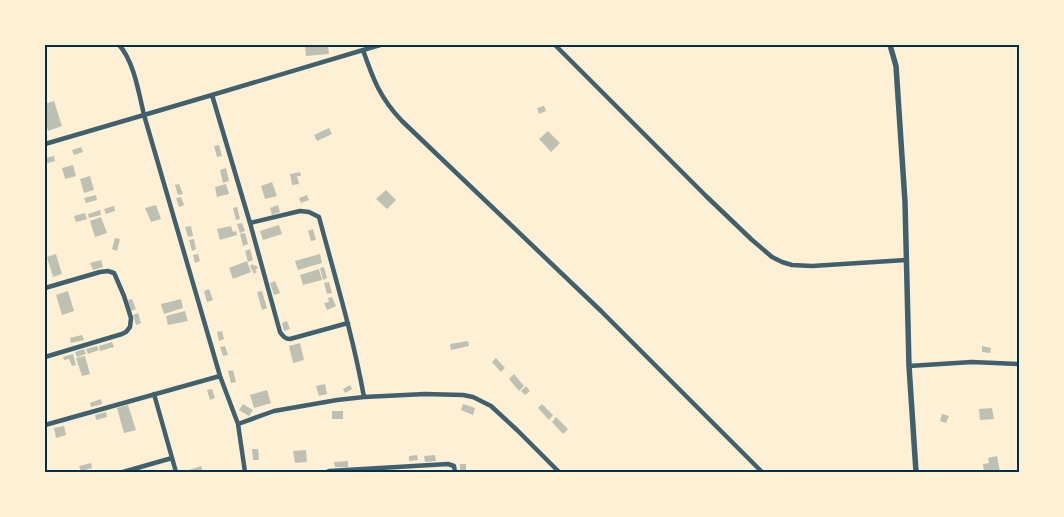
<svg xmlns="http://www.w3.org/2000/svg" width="1064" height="517" font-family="Ubuntu,sans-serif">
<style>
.building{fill:#bec0b2}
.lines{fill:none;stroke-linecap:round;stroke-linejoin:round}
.minor{stroke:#3f606c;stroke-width:4.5}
.tertiary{stroke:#3f606c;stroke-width:5.5}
.neatline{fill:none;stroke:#003049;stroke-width:2}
</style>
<rect width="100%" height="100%" fill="#fdf0d5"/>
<!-- building -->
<path class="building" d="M317 45H328L329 54 306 56 305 46Z
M54 101 62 126 48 131 45 121V104Z
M544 106 546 111 539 114 537 108Z
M329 128 332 134 317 141 314 135Z
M548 131 560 143 551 152 539 139Z
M219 145 222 156 217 157 214 146Z
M81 147 83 152 74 155 72 150Z
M54 156 55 161 45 164V158Z
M73 165 76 176 65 179 62 168Z
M226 168 229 181 223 183 220 170Z
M300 172 301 176H297L299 184 292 185 290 174Z
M90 176 94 190 84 193 80 179Z
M272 182 277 196 265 199 261 186Z
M179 184 183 194 178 195 175 185Z
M226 184 229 194 217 197 215 187Z
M386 190 396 200 387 209 376 199Z
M96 195 97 200 86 203 84 198Z
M307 195 309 200 301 203 299 198Z
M181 197 184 205 179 207 176 198Z
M156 205 161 219 151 222 145 208Z
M278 205 280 212 272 215 270 208Z
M114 206 115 211 106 214 104 209Z
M237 207 240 219 236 220 233 208Z
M100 210 101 215 89 218 88 214Z
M85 213 87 219 76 222 74 216Z
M101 217 107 233 95 237 90 221Z
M242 223 245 231 240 233 237 224Z
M279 225 282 234 263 240 260 231Z
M191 226 193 236 188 237 185 227Z
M231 226 233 232 236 231 237 235 220 240 217 229Z
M313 229 316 240 311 241 308 231Z
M245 233 248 244 243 246 240 234Z
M115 238 120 239 117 251 112 249Z
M194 239 196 249 192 251 189 240Z
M250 249 253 260 248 262 245 251Z
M56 254 62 274 53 277 47 257Z
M198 254 200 261 195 263 193 255Z
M320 254 322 263 298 270 295 261Z
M101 260 103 267 93 270 90 263Z
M247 261 251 272 233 279 229 268Z
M253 264 254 266 256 265 258 268 255 270 257 272 254 274 250 266Z
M324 267 327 278 323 280 320 268Z
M319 269 322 280 303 285 300 275Z
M275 281 280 293 274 295 270 283Z
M329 282 332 293 327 294 324 283Z
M209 289 213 300 207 302 204 291Z
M68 291 74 311 62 315 56 295Z
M262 291 267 308 262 310 257 292Z
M332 297 336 306 327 310 324 303 329 302 328 298Z
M132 299 136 309 131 311 128 300Z
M181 299 183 308 164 314 161 304Z
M185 311 188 321 168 325 166 316Z
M138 313 141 323 136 325 133 315Z
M287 321 290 329 284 331 282 323Z
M222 331 224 339 219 341 217 332Z
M82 335 84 340 71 343 70 338Z
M468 341 469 346 451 350 450 344Z
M112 342 114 347 100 351 99 346Z
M300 343 304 360 293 363 289 346Z
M97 346 99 350 88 354 86 349Z
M225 346 228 355 223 356 220 347Z
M982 346 991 348 990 353 982 352Z
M84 349 86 354 77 357 75 352Z
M73 354 76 365 72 366 69 359 64 360 63 357Z
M85 356 90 374 82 376 76 358Z
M496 358 505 368 501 372 492 362Z
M233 370 236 382 231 383 228 371Z
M514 374 524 386 519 391 509 379Z
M325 384 327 394 319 396 316 386Z
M350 385 352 389 345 393 343 389Z
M526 386 530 391 525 395 521 391Z
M212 389 215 398 210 400 207 390Z
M267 390 271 403 254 408 250 395Z
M101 399 102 404 91 407 90 403Z
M243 404 253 410 249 416 239 410Z
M463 404 475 408 473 415 461 410Z
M542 404 553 415 549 420 538 408Z
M128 405 136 430 124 433 117 408Z
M992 408 994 419 980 420 979 409Z
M332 411H343V419H332Z
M106 412 107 417 96 420 95 415Z
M942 414 949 416 946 423 940 421Z
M556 417 568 429 563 434 552 422Z
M64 426 66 435 56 438 54 428Z
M252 449H258L259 460H253Z
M306 450 307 462 295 463 293 451Z
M417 455 418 460 409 461V456Z
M435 455 436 461 425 462 424 456Z
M997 456 1000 472H984L983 464 989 463 988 458Z
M348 461V467H335L334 462Z
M91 463 92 468 81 471 79 466Z
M460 464H466V472H460Z
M201 466 203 472H183Z"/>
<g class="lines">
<!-- minor -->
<path class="minor" d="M119 45C134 61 139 94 144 115L212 95 250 223 300 211 309 212 319 217C335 277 353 336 364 397
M555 45 706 196 751 239 772 257 782 262 792 265 812 266 906 260
M363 50C373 79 380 98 402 121L601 311 762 472
M212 95 380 45
M45 144 144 115 220 376 238 424 245 472
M250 223 280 332C283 336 285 339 290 339L348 323
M45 288 100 272 108 271 114 273 115 275 124 296 131 318 130 327 126 332 122 334 45 357
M909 366 972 362 1019 364
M154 394 176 472
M238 424 274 411 337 400 364 397 425 394 463 395 473 397 491 406 517 430 559 472
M45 425 220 376
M123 472 172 458
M327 472 329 471 448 464 454 466 455 472"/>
<!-- tertiary -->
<path class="tertiary" d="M890 45 896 66 905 202 909 366 916 472"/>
</g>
<!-- border -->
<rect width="1064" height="517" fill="none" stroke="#fdf0d5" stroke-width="92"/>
<rect x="46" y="46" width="972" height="425" class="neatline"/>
</svg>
